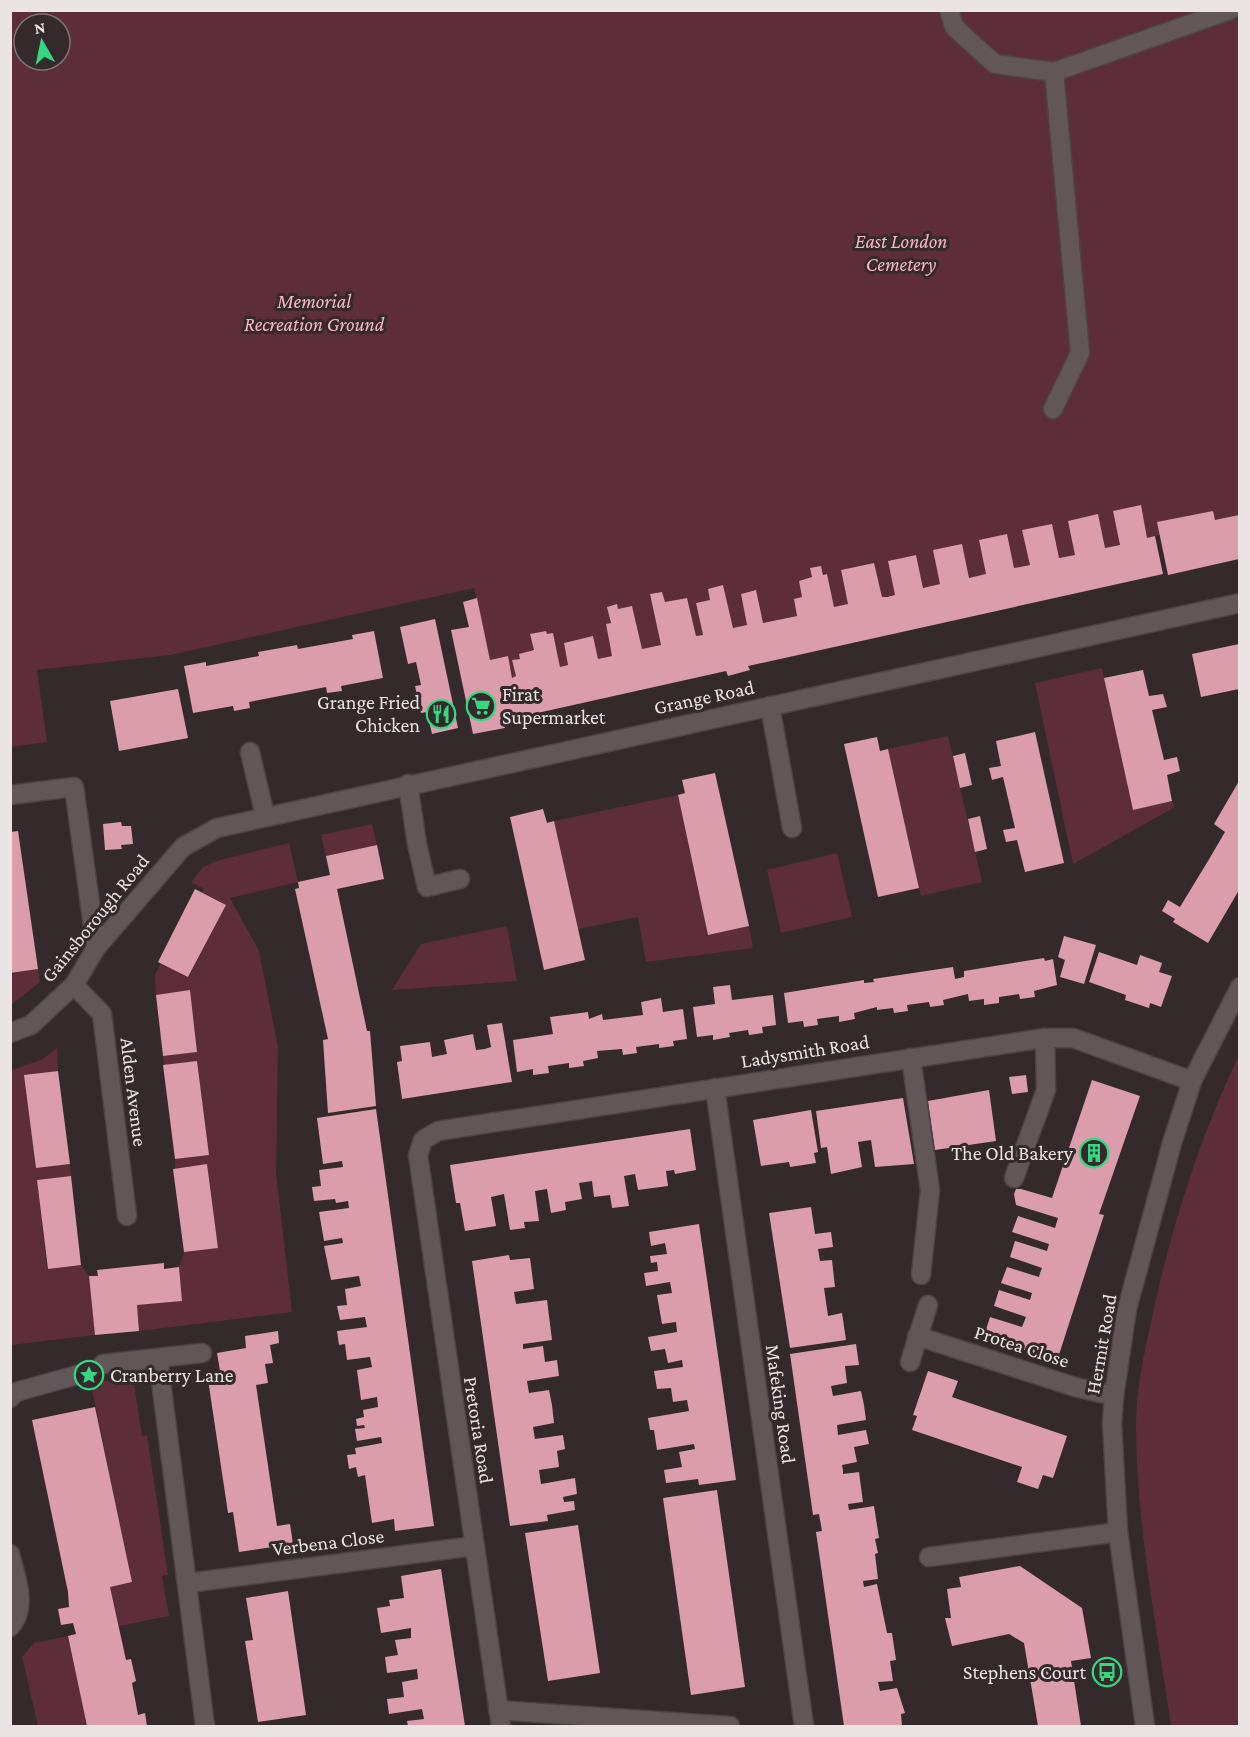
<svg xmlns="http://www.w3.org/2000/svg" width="1250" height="1737" font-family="'Crimson Pro',serif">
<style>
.green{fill:#5d2e3a;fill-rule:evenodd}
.building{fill:#db9dab}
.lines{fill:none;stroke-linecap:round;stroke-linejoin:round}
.lane-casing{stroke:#4e4446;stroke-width:21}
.street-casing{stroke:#4e4446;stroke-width:21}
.secondary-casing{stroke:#4e4446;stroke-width:21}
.lane{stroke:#635658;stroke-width:18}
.street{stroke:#635658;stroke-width:18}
.secondary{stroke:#635658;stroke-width:18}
.labels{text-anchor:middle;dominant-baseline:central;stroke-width:6;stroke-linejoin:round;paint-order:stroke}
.park-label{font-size:20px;font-style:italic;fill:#fbb4c4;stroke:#34292b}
.poi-label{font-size:20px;fill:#ebe4e5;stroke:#34292b;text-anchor:end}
.street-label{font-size:20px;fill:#ebe4e5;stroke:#34292b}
</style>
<rect width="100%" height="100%" fill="#34292b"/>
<!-- green -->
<path class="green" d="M10 11H1239V515L1147 538 1140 506 1113 511 1120 545 1105 548 1098 515 1069 521 1075 555 1014 568 1007 535 979 541 986 574 969 578 962 545 940 584 923 588 916 555 888 561 895 595 882 597 874 563 841 570 848 604 834 607 827 574 810 569 812 577 799 581 802 597 794 599 797 616 763 623 755 590 741 594 747 625 733 628 723 585 708 589 710 600 696 603 703 635 696 636 687 598 665 602 662 592 650 594 661 645 642 649 632 606 618 609 616 605 608 606 611 623 606 624 612 656 598 659 593 636 564 643 568 665 560 667 553 634H547L546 631 530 634 534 650 520 654V659L512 660 516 676 512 678 508 656 490 660 474 588 170 655 37 670 47 742 11 747ZM24 24H60V60H24Z
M1102 668 1133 810 1172 801 1175 807 1073 864 1035 683Z
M948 736 982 882 921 896 888 749Z
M678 795 708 935 749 926 753 948 646 962 638 917 578 929 554 821Z
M372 824 377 845 326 856 321 835Z
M289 843 298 882 230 898 259 951 278 1047 276 1173 292 1312 139 1331 137 1305 182 1301 179 1267 184 1252 217 1248 207 1165 175 1168V1159L209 1154 197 1062 164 1065 163 1056 197 1052 190 991 156 995 155 974 161 963 189 977 226 905 202 892 204 889 191 882 203 867 220 860Z
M837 853 852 917 781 933 767 870Z
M507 926 517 981 392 990 421 944Z
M38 969 40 982 11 1005 10 973Z
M57 1048 58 1071 25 1076 36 1168 70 1164 71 1176 37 1180 47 1269 81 1265 89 1276 95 1335 11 1345 10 1071 43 1059Z
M1239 1055V1726H1171C1157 1628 1136 1524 1136 1425 1136 1390 1144 1355 1151 1322 1170 1231 1199 1139 1239 1055Z
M133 1377 142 1436 147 1435 168 1575 162 1576 169 1616 119 1626 110 1587 132 1582 92 1389 101 1388 100 1382Z
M68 1636 87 1726H38L22 1657 34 1643Z"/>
<!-- building -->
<path class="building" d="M1141 505 1147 538 1155 536 1163 574 748 666 750 670 728 676 726 671 524 716 503 721 505 728 473 734 451 630 469 627 463 602 477 598 490 660 508 656 512 678 516 676 512 660 520 659 519 654 534 650 530 634 546 631 547 634 553 633 560 667 568 665 564 643 593 636 598 659 612 656 606 624 611 623 607 607 617 604 618 609 632 606 642 649 661 645 650 594 662 592 665 602 687 598 696 636 703 635 696 603 710 600 708 589 723 585 733 628 747 625 741 594 756 590 763 623 797 616 794 599 802 597 799 581 812 577 810 568 821 566 823 575 827 574 834 607 848 604 841 570 874 563 882 597H887L895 595 888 561 916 555 923 588 940 584 933 550 962 544 969 578 986 574 979 540 1007 534 1014 568 1030 565 1022 530 1052 524 1059 558 1075 555 1068 521 1098 514 1105 548 1120 545 1113 511Z
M1213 511 1215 520 1239 515V559L1168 575 1157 522Z
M435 619 458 728 432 734 427 712 421 713 415 686 421 685 416 662 408 664 400 627Z
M374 631 383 678 341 686 342 691 327 693 326 687 249 702 250 708 234 711 233 706 193 713 184 666 206 662V666L259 656 258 652 297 645 298 649 353 639 352 635Z
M1239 644V689L1201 697 1192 654Z
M1143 670 1149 696 1163 694 1167 707 1152 710 1164 760 1177 757 1180 771 1167 775 1172 801 1133 810 1104 678Z
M178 689 188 738 119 751 110 701Z
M1035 732 1064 863 1025 872 1017 840 1006 842 1003 830 1015 828 1003 777 992 780 989 768 1001 766 996 741Z
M877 737 880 751 888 749 919 888 878 897 844 744Z
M965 753 972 785 960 788 953 756Z
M715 773 749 926 708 935 678 795 685 793 682 780Z
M1239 781V890L1208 943 1173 922 1175 919 1162 911 1168 900 1180 907 1208 861 1225 832 1214 824Z
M543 809 547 823 554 821 585 960 544 970 510 817Z
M980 816 987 849 975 852 968 819Z
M121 822 122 826H131L133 844 121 845 122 849 105 850 103 824Z
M18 831 38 969 10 973V832Z
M377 845 384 879 337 889 367 1031H370L376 1106 328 1113 323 1040 328 1039 295 889 299 888 298 882 330 875 326 856Z
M195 889 226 905 188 977 158 962Z
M1064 936 1096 945 1084 984 1060 977 1065 960 1058 957Z
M1099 952 1137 965 1140 955 1162 963 1159 972 1172 976 1161 1007 1150 1003 1149 1008 1125 1000 1126 995 1089 982Z
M1044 958 1045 961 1053 959 1057 985 1034 991 1035 997 1020 999 1019 994 999 997V1003L984 1005V999L969 1001 968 994 943 1000 944 1005 930 1007 929 1002 907 1005 908 1011 894 1013 893 1008 877 1010V1007L873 1008 854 1013 855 1019 839 1022V1016L817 1019 818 1025 804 1027 803 1021 788 1023 784 993 864 980V983L874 982 873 979 953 967 955 979 964 977V971Z
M730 985 732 1000 773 995 776 1025 762 1027 763 1033 749 1035 748 1030 729 1033 730 1037 713 1040V1035L697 1037 693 1007 715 1004 713 987Z
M190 990 197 1052 163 1056 156 995Z
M661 998 663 1012 683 1009 687 1039 673 1041 674 1046 659 1048V1044L636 1047 637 1053 623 1055 622 1049 597 1051 598 1058 583 1061 584 1066 569 1068V1063L548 1066 549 1073 533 1075V1069L517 1072 513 1040 553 1034 550 1017 588 1012 589 1019 602 1014 603 1020 643 1015 641 1002Z
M502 1023 512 1082 402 1099 397 1062 402 1061 400 1046 430 1042 432 1057 447 1054 444 1040 473 1034 476 1050 485 1049 491 1047 487 1025Z
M197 1061 209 1155 175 1159 163 1065Z
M58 1071 70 1164 36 1168 24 1075Z
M1026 1075 1028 1092 1012 1094 1009 1077Z
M1092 1080 1140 1096 1099 1214 1104 1215 1057 1361 1015 1347 1016 1343 985 1333 990 1317 1022 1327 1026 1317 994 1306 999 1290 1030 1300 1032 1293 1001 1283 1007 1267 1039 1277 1040 1273 1042 1268 1010 1257 1015 1241 1047 1251 1049 1244 1012 1232 1018 1216 1055 1228 1058 1218 1016 1205 1014 1194 1016 1189H1021L1052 1198Z
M989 1090 996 1141 935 1150 928 1101Z
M903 1098 914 1164 875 1167 871 1140 858 1142 862 1167 831 1174 827 1147 821 1148 816 1111Z
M376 1109 434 1526 395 1531 394 1519 372 1523 365 1475 358 1477 356 1467 349 1469 347 1455 356 1454 355 1448 382 1443 381 1437 357 1441 355 1429 365 1428 364 1425 357 1426 356 1419 364 1417 363 1410 378 1407 377 1397 361 1400 357 1370 372 1367 370 1357 347 1360 345 1344 339 1345 337 1331 367 1327 365 1317 340 1320 337 1306 347 1305 345 1289 361 1286 359 1276 331 1280 324 1246 343 1243 342 1238 324 1241 319 1212 349 1208 348 1201 336 1203 335 1199 314 1201 312 1187 321 1186 319 1170 343 1167 342 1161 323 1164 317 1118Z
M811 1110 818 1152 814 1153 816 1163 790 1167 789 1162 761 1166 753 1120Z
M690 1129 696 1170 675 1174 674 1170 666 1171 668 1186 638 1190 635 1174 624 1176 629 1206 612 1208 610 1195 594 1197 592 1181 579 1183 582 1199 565 1202 566 1210 551 1213 547 1189 535 1191 539 1221 524 1222 525 1228 510 1230 504 1194 491 1197 496 1226 465 1231 460 1203H456L450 1165Z
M207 1164 218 1248 184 1252 173 1169Z
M71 1176 81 1265 48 1269 37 1180Z
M811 1207 815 1234 831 1232 833 1247 818 1249 820 1261 832 1260 835 1287 824 1288 828 1316 842 1313 846 1340 790 1348 769 1213Z
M699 1224 736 1480 699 1485 698 1479 666 1483 664 1470 682 1467 679 1452 695 1449 694 1444 657 1450 654 1430H650L648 1418 689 1411 687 1400 673 1402 671 1388 657 1389 654 1371 683 1367 682 1360 668 1363 665 1349 651 1351 648 1337 677 1332 676 1322 662 1324 657 1295 672 1293 670 1282 646 1286 644 1273 658 1271 657 1262 651 1263 650 1256 667 1254 665 1243 651 1246 649 1232Z
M509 1255 510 1260 530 1258 534 1289 514 1292 516 1304 547 1300 552 1340 523 1344V1349L543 1346 545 1362 557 1360 559 1376 527 1381 529 1393 549 1390 552 1405 554 1423 533 1427 535 1439 563 1435 565 1449 557 1451 559 1467 539 1470 541 1484 575 1478 577 1494 563 1497 564 1502 574 1501 575 1510 547 1515 548 1521 510 1526 472 1261Z
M164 1263V1269L179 1267 182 1301 137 1305 139 1331 95 1335 89 1276H98L97 1270Z
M278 1331 279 1343 270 1345 273 1363 265 1364 268 1383 256 1385 277 1526 290 1524 293 1544 239 1552 233 1512 228 1513 207 1373 220 1371 217 1353 246 1348 245 1336Z
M856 1344 859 1365 845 1366 847 1383 831 1386 833 1396 861 1391 864 1405 866 1420 837 1425 838 1435 866 1430 869 1444 854 1447 857 1462 842 1465 843 1470V1474L859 1472 863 1502 848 1504 849 1510 874 1506 879 1538 875 1539 878 1553 875 1554 878 1579 863 1581 864 1587 877 1584 887 1633H892L896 1660 890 1661 893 1681 878 1682 880 1691 897 1688 905 1713 901 1714 902 1726H844L816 1532 822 1531 819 1514 813 1515 790 1354Z
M928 1371 958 1381 952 1397 1067 1436 1053 1478 1043 1475 1038 1489 1017 1482 1022 1467 912 1430 917 1416 913 1415Z
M95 1407 132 1582 110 1587 126 1660 131 1659 136 1681 132 1683 138 1715 145 1713 147 1726H87L68 1636 76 1634 73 1623 61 1625 58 1609 69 1607 68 1592 32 1420Z
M717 1490 745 1687 691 1695 663 1498Z
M578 1525 600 1673 548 1681 525 1533Z
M1020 1566 1082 1608 1091 1658 1071 1661 1081 1726H1038L1024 1643 1009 1634 952 1646 945 1618H951L947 1589 961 1587 959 1577Z
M441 1569 465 1726H408L407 1721 424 1719 422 1709 389 1714 387 1699 404 1697 402 1682 418 1679 417 1669 387 1673 385 1657 398 1655 395 1640 411 1638V1628L381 1633 377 1608 390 1606 389 1600 404 1598 401 1576Z
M288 1591 306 1715 258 1722 245 1641 253 1640 246 1598Z"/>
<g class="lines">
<!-- lane casing -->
<g class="lane-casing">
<path id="lane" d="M949 10 954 27 995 64 1054 72 1230 10
M1053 409 1080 353 1054 72
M770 706 792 828
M250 752 265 816
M408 784 417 844 427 887 460 879
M911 1058 930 1190 921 1275
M1014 1178 1046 1090 1045 1038
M103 1364 202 1353
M10 1398 16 1392 84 1373
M929 1557 1118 1532
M498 1710 730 1726"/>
</g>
<!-- street casing -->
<g class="street-casing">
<path id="street" d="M10 795 74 787 96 948
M74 985 102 1014 127 1216
M10 1033 31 1025 74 985 96 948 183 847 217 828 1240 603
M715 1088 804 1726
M917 1336 1075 1387 1114 1396
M158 1358 205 1726
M910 1362 928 1305
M10 1554C16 1577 28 1608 10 1627
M188 1583 474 1546
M501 1726 418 1155 423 1140 438 1131 1045 1038H1073L1192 1081"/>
</g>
<!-- secondary casing -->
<g class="secondary-casing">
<path id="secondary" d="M1145 1726 1118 1532 1112 1423 1114 1396 1127 1309 1172 1143 1192 1081 1240 987"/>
</g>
<!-- lane -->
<use href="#lane" class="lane"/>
<!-- street -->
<use href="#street" class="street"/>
<!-- secondary -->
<use href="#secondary" class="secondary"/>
</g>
<!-- icons -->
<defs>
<g id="supermarket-ring" transform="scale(1.5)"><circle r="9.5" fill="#34292b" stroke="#35d881" stroke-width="1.5"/><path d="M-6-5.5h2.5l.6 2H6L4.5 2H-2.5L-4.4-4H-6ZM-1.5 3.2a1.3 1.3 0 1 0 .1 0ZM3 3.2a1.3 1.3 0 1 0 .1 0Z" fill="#35d881"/></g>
<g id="restaurant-ring" transform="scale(1.5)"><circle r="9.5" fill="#34292b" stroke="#35d881" stroke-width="1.5"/><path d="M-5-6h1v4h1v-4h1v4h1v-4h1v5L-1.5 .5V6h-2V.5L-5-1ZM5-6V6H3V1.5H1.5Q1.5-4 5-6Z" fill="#35d881"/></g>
<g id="building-ring" transform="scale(1.5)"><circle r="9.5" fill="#34292b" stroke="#35d881" stroke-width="1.5"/><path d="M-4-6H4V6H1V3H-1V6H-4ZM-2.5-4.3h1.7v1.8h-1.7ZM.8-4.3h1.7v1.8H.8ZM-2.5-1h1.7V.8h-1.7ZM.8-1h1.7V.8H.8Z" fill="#35d881"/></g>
<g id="sight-ring" transform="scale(1.5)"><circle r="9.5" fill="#34292b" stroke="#35d881" stroke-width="1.5"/><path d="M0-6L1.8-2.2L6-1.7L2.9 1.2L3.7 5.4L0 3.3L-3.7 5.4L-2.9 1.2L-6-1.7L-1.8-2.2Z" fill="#35d881"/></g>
<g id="bus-ring" transform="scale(1.5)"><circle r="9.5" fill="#34292b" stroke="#35d881" stroke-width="1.5"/><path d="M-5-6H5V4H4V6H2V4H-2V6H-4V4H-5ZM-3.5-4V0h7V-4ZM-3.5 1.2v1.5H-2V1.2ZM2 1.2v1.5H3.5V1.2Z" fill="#35d881"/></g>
</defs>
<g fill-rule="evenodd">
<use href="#supermarket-ring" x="481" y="706"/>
<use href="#restaurant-ring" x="441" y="714"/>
<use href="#building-ring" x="1094" y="1153"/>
<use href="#sight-ring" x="89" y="1375"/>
<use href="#bus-ring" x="1107" y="1672"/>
</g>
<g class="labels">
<!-- park labels -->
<g class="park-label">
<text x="901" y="241">East London<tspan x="901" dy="23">Cemetery</tspan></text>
<text x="314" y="301">Memorial<tspan x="314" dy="23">Recreation Ground</tspan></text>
</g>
<!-- poi labels -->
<g class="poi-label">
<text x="502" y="694" text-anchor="start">Firat<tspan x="502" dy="23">Supermarket</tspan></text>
<text x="420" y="702">Grange Fried<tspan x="420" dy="23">Chicken</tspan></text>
<text x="1073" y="1153">The Old Bakery</text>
<text x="110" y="1375" text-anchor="start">Cranberry Lane</text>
<text x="1086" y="1672">Stephens Court</text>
</g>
<!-- street labels -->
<g class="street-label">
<text transform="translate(704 697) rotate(-12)">Grange Road</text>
<text transform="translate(95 918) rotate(-51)">Gainsborough Road</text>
<text transform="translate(805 1051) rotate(-9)">Ladysmith Road</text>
<text transform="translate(134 1092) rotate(83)">Alden Avenue</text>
<text transform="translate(1101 1344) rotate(-80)">Hermit Road</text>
<text transform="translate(1022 1346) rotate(18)">Protea Close</text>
<text transform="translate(781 1404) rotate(82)">Mafeking Road</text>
<text transform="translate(479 1430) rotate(81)">Pretoria Road</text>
<text transform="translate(328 1542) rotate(-7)">Verbena Close</text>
</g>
</g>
<!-- border -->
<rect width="1250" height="1737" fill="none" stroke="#ebe4e5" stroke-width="24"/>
<!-- north arrow -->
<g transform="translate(42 42) rotate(351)"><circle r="28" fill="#34292b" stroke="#7d7475" stroke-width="1.5"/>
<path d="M0-4.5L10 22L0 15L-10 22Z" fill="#35d881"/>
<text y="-9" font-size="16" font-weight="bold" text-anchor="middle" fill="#ebe4e5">N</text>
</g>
</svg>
